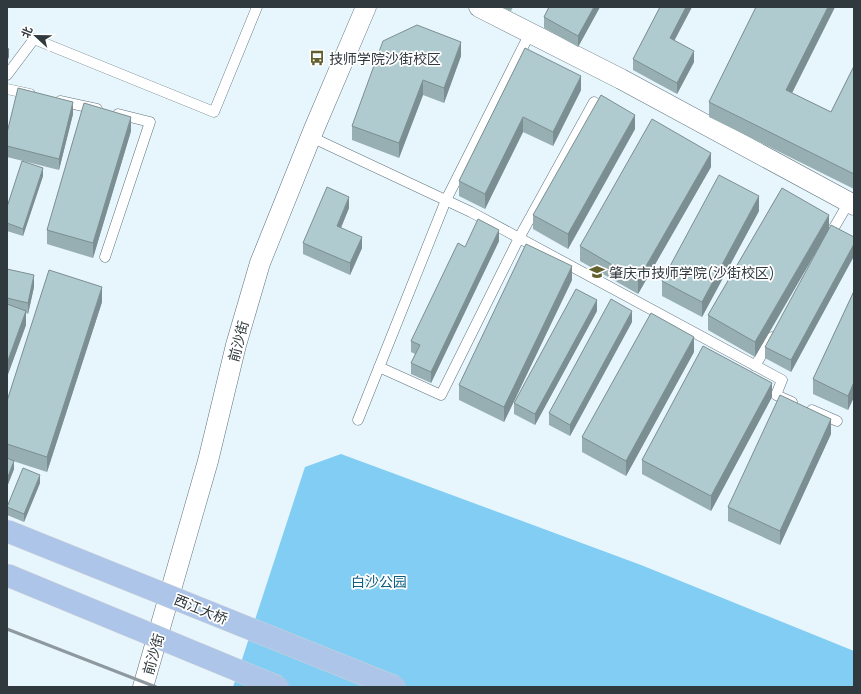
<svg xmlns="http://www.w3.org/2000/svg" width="861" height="694" font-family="Manrope,'Noto Sans SC',sans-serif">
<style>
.green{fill:#81cdf4}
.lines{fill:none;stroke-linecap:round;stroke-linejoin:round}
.lane-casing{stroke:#60747f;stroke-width:11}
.street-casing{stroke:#60747f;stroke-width:21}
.lane{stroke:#fff;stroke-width:10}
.street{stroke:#fff;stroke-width:20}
.rail{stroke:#8e999f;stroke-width:3}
.primary-bridge-casing{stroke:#d1d3d5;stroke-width:23;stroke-linecap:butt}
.primary-bridge{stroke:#adc5e8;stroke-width:22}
.wall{fill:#97afb2}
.shaded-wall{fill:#7b8e91}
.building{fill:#b0cbcf;stroke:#7b8e91}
.labels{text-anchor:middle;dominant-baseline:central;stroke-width:3.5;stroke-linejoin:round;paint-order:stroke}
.poi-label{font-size:14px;fill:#30393e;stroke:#fff;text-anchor:start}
.street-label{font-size:14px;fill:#30393e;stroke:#fff}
.park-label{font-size:14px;fill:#0f5f80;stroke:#fff}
</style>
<rect width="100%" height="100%" fill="#e7f5fc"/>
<!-- green -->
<path class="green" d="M341 454 641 565 854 651V687H233L305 467Z"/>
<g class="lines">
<!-- lane casing -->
<g class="lane-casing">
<path id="lane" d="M7 75 34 39 214 112 257 7
M7 89 30 94
M60 101 97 109
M311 137 471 212 782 380 776 395 792 402
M828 238 849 202
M105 257 150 122 118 114
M755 366 772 337
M379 367 441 395 519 238 594 102
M812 410 837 421
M358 420 446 200 530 33"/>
</g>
<!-- street casing -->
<g class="street-casing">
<path id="street" d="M479 7 621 79 854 205
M143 687 208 461 236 345 260 263 314 129 366 7"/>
</g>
<!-- lane -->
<use href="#lane" class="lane"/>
<!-- street -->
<use href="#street" class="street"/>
<!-- rail -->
<path class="rail" d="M7 629 156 687"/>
<!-- primary-bridge casing -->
<g class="primary-bridge-casing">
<path id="primary-bridge" d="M7 531 395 687
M7 575 278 687"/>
</g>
<!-- primary-bridge -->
<use href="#primary-bridge" class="primary-bridge"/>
</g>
<!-- wall -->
<path class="wall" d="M500 7H513L511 11Z
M549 7H600L578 47 544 28V17Z
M660 7H692L674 40 694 62 677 94 633 70V59Z
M756 7H835L792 93 831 112 854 66V189L709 117V102Z
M525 48 581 90 553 146 523 132 485 209 459 196V181Z
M461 56 444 103 423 95 399 158 352 140V126Z
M73 114 59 170 7 157V133Z
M635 129 568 249 533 229V215Z
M131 131 93 258 47 244V230Z
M711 167 638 294 580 261V246Z
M43 176 23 236 7 231V207Z
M782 188 755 357 708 330V315Z
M349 208 341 228 362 248 350 275 303 254V243Z
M759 211 702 317 662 296V281Z
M854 237V256L791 372 765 358V347Z
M499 241 431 383 411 374V363L415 354 411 352V341L465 247Z
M7 269 34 287 28 314 26 313V325L7 377Z
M572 280 504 422 459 400V385Z
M854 291V397L848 410 813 394V379Z
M102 302 47 472 10 460 14 469 7 487V401Z
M597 311 535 425 514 414V403Z
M632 322 570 436 549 425V413Z
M694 352 626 476 582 452V437Z
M772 397 711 511 642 474V460Z
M831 434 780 545 728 521V507Z
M40 483 24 522 7 515V507Z"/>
<!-- shaded-wall -->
<path class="shaded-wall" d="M594 7H600L578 47V36Z
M686 7H692L670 49V38Z
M828 7H835L786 105V90Z
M461 42V56L444 103V88Z
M9 49V57L7 62V54Z
M694 51V62L677 94V83Z
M581 76V90L553 146V132Z
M423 80V95L399 158V143Z
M73 102V114L59 170V159Z
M635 115V129L568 249V234Z
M131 117V131L93 258V243Z
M523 117V132L485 209V194Z
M711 153V167L638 294V280Z
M43 168V176L23 236V229Z
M759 196V211L702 317V302Z
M349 197V208L337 237V226Z
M829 215V230L755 357V342Z
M499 230V241L431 383V372Z
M362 237V248L350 275V263Z
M854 244V256L791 372V360Z
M572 266V280L504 422V407Z
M34 275V287L28 314V303Z
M102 287V302L47 472V457Z
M597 300V311L535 425V414Z
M26 311V325L7 377V363Z
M632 311V322L570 436V425Z
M694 337V352L626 476V461Z
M854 382V397L848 410V396Z
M772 383V397L711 511V496Z
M831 419V434L780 545V531Z
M14 461V469L7 487V479Z
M40 475V483L24 522V514Z"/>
<!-- building -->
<path class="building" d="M549 7H594L578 36 544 17Z
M660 7H686L670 38 694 51 677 83 633 59Z
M756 7H828L786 90 831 112 854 66V174L709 102Z
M417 25 461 42 444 88 423 80 399 143 352 126 383 41Z
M7 48 9 49 7 54Z
M525 48 581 76 553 132 523 117 485 194 459 181Z
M18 88 73 102 59 159 7 146V133Z
M601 95 635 115 568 234 533 215Z
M84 103 131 117 93 243 47 230Z
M652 119 711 153 638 280 580 246Z
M22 161 43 168 23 229 7 223V207Z
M719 175 759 196 702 302 662 281Z
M327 187 349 197 337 226 362 237 350 263 303 243Z
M782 188 829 215 755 342 708 315Z
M478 219 499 230 431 372 411 363 420 345 411 341 458 243 465 247Z
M831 225 854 237V244L791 360 765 347Z
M526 244 572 266 504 407 459 385Z
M7 269 34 275 28 303 7 298Z
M49 270 102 287 47 457 7 444V401Z
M576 289 597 300 535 414 514 403Z
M854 291V382L848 396 813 379Z
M611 299 632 311 570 425 549 413Z
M7 304 26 311 7 363Z
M651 313 694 337 626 461 582 437Z
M703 346 772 383 711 496 642 460Z
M780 395 831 419 780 531 728 507Z
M7 458 14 461 7 479Z
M23 468 40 475 24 514 7 507Z"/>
<!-- icons -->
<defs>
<g id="bus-bare" transform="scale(1.2)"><path d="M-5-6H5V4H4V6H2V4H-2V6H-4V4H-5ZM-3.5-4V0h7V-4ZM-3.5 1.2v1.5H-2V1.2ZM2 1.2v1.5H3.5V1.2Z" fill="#62602d" stroke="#fff" stroke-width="2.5" paint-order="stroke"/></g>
<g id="university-bare" transform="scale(1.2)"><path d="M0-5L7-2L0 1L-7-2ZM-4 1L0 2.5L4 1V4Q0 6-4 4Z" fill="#62602d" stroke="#fff" stroke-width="2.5" paint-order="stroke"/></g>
</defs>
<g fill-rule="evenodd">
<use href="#bus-bare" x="317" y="58"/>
<use href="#university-bare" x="597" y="272"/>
</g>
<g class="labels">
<!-- poi labels -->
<g class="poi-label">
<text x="329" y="58">技师学院沙街校区</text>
<text x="609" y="272">肇庆市技师学院(沙街校区)</text>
</g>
<!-- street labels -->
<g class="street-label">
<text transform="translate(238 341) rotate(-75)">前沙街</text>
<text transform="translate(201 609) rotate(22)">西江大桥</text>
<text transform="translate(153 654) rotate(-74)">前沙街</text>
</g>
<!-- park labels -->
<g class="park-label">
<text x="379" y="581">白沙公园</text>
</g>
</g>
<!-- border -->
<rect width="861" height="694" fill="none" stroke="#30393e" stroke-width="16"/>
<!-- north arrow -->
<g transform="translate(36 36) rotate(292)" stroke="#ffffff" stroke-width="3" paint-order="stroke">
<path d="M0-3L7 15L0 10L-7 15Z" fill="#30393e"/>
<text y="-6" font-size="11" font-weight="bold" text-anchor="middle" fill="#30393e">北</text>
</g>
</svg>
